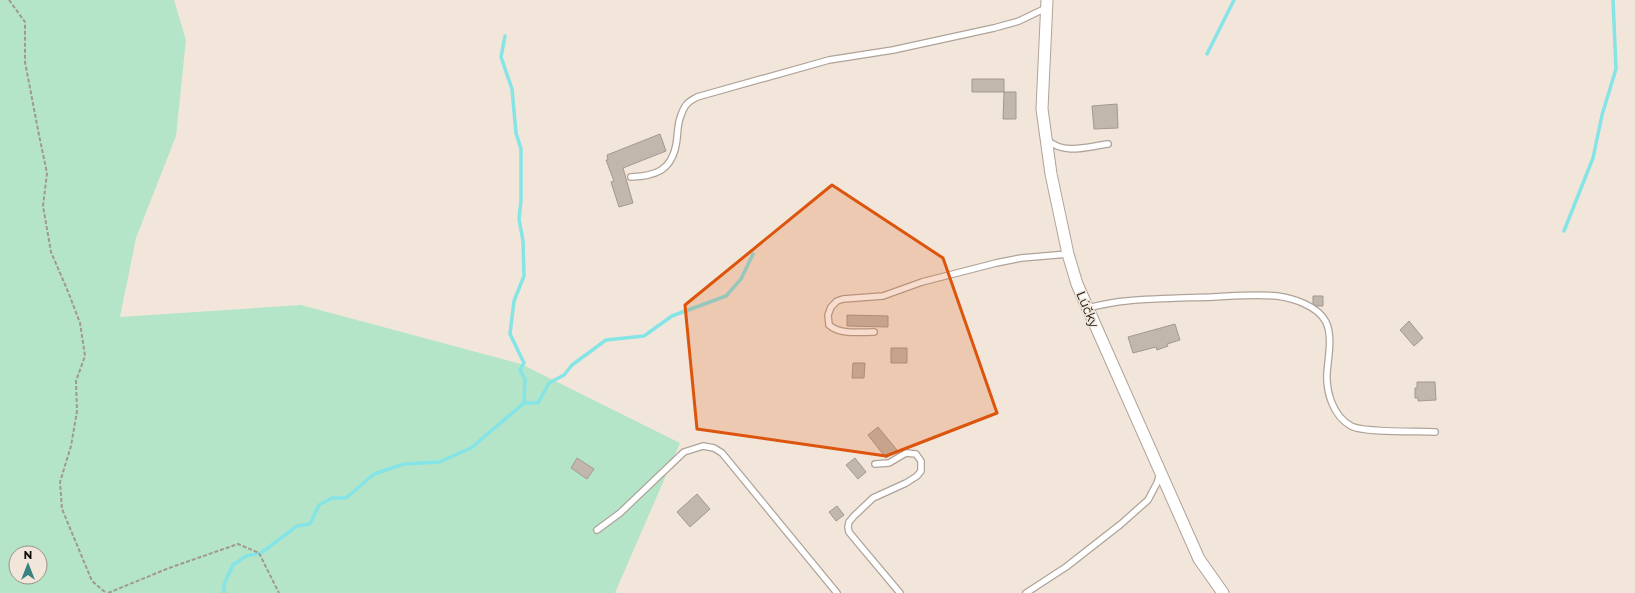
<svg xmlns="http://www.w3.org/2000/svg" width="1635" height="593" font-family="Montserrat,sans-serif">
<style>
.green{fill:#b5e5c8;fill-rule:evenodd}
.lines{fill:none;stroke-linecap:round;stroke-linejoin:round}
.stream{stroke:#85e4e6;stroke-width:3.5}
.building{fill:#c2b7ad;stroke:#a4998e}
.service-casing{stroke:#afa399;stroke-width:8}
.minor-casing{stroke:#afa399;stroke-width:13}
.path{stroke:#a19890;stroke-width:2;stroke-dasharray:4 2;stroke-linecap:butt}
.service{stroke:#fff;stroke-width:5.5}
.minor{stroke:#fff;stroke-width:11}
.marked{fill:#dd550c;fill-opacity:0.2;stroke:#dd550c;stroke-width:3;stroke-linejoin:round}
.labels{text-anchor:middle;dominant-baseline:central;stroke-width:3;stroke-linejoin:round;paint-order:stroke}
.street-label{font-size:13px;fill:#110d0a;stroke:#f2e6db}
</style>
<rect width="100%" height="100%" fill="#f2e6db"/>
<!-- green -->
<path class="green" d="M0 0H174L186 40 176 136 136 238 120 317 301 305 521 364 680 443 615 593H0ZM16 553H40V577H16Z"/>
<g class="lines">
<!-- stream -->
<path class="stream" d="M1207 54 1234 0
M1564 231 1593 158 1602 115 1616 69 1613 0
M524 403H538L549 383 564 375 572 365 606 340 644 336 672 316 726 296 741 279 753 254
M224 593V584L233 565 246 556 261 553 297 526 310 524 319 505 332 498H346L374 474 404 464 439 462 471 448 524 403 525 379 520 370 524 363 510 334 514 301 524 276 523 241 519 219 521 200V149L516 133 512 89 501 57 505 36"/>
</g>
<!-- building -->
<path class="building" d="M972 79H1004V92H972Z
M1004 92H1016V119H1003Z
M1117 104 1118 128 1094 129 1092 106Z
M660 134 666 151 623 168 633 203 619 207 611 182 614 181 606 160H608L607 155Z
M1313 296H1323V306H1317L1313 304Z
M847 315 888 316V327L847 326Z
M1409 321 1423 338 1414 346 1400 330Z
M1175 324 1180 340 1167 344 1168 346 1157 350 1156 347 1133 353 1128 337Z
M891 348H907V363H891Z
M853 363H865L864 378H852Z
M1417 382H1435L1436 400 1418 401V398H1415V388H1417Z
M878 427 897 450 886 458 868 435Z
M577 458 594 469 587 479 571 468Z
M855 458 866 472 858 479 846 465Z
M697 494 710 509 690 527 677 512Z
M837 506 844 515 836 521 829 512Z"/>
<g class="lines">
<!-- service casing -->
<g class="service-casing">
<path id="service" d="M1047 140C1065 155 1086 147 1108 144
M631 177C655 176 671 171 676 145 678 136 677 127 680 118 682 113 683 108 687 104 689 101 694 99 697 97L829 60 893 50 994 28 1019 21 1046 8
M1087 308C1100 305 1113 302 1126 301 1155 298 1184 298 1213 297 1234 296 1256 294 1277 296 1293 298 1318 306 1326 322 1333 337 1328 358 1327 373 1326 392 1333 416 1351 426 1364 433 1417 431 1435 432
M874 332C859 332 840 335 829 325L828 315 831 307 837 301 843 299 883 296 922 282 996 263 1021 258 1068 254
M875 464 889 463 906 453 916 454 921 461V471L917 476 906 483 873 498 854 516 849 522 848 527 849 532 858 543 900 593
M597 530 620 513 684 452 703 446 714 448 722 453 837 593
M1026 593 1066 567 1121 524 1148 500 1157 483 1160 474"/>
</g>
<!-- minor casing -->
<g class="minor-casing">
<path id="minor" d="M1047 0 1042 109 1051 174 1068 254 1077 284 1199 559 1223 593"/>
</g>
<!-- path -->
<path class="path" d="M9 0 25 22V62L39 135 47 173 43 206 51 252 69 294 80 323 85 356 76 381 77 411 71 446 60 482 62 509 92 581 106 593
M108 593 169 568 238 544 259 553 279 593"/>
<!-- service -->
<use href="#service" class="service"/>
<!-- minor -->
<use href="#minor" class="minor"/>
</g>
<!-- marked area -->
<path class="marked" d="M832 185 943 258 997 413 886 456 697 429 685 305Z"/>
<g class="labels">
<!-- street labels -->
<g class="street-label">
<text transform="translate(1088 309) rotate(67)">Lúčky</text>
</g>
</g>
<!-- north arrow -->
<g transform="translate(28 565)"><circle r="19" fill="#f2e6db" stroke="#988f87"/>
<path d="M0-3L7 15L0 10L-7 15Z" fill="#398282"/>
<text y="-6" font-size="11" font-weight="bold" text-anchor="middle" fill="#110d0a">N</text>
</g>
</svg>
